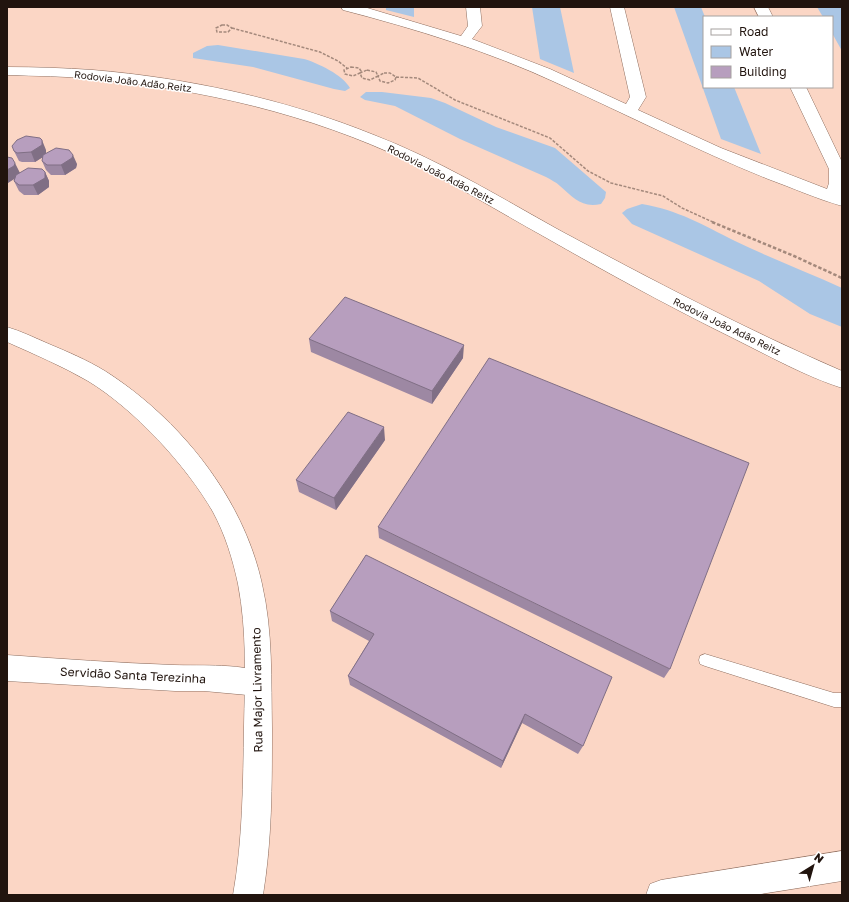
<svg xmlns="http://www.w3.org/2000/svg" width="849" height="902" font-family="'Golos Text',sans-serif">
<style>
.water{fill:#aac6e5}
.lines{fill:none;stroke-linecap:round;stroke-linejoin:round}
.lane-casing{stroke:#8f6f60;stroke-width:1}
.street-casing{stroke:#8f6f60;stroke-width:1}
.secondary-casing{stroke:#8f6f60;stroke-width:1}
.path-far1{stroke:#a4897c;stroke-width:1.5;stroke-dasharray:3 1.5;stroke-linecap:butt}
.path{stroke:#a4897c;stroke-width:2.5;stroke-dasharray:3.5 2;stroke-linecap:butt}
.lane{fill:#fff;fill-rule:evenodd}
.street{fill:#fff;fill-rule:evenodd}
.secondary{fill:#fff;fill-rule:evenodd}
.wall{fill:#9d88a3}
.shaded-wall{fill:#806f85}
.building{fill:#b79ebe;stroke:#806f85}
.labels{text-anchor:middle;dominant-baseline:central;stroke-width:3;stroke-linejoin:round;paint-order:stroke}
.far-street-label{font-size:10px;fill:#21140e;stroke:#fff}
.street-label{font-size:12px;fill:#21140e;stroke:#fff}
</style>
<rect width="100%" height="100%" fill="#fbd6c5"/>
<!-- water -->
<path class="water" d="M386 7H414V17L386 10Z
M532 7H560L574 73 540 59Z
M674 7H701L705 17 704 87H734L761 154 721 139Z
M817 7H842V51L832 33V17H823Z
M218 45 304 59C318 63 343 75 350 88L345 91 334 89 253 67 193 58V53L207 46Z
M366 92H382L431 98 445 103 496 127 555 148 606 192 605 198 601 204C581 208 574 198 560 186 556 182 551 180 546 177L460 139 395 106 365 100 360 97Z
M642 204C678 210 703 225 735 241 770 258 807 272 842 288V327L810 314 759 281 632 224 622 213 627 209Z"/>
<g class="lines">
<!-- lane casing -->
<g class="lane-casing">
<path id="lane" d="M705 654 834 693H842V707H834L705 666 700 664 699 660 700 656Z"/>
</g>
<!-- street casing -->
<g class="street-casing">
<path id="street" d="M341 7H364L461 36 468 26 466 7H480L482 26 472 39 550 69 626 104 630 97 610 7H624L646 97 638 110 721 148 827 189 829 183V169L790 87H806L842 162V206C817 199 793 188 768 179 696 150 628 115 557 83 488 51 416 29 343 10Z
M754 7H768L773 17H759Z
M7 655C63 659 118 663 174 665 202 666 242 663 267 674L271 683 267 692 258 696 204 691H175L7 681Z
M842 851V881L755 895H646L650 884 661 880Z"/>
</g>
<!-- secondary casing -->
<g class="secondary-casing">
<path id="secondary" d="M7 67C36 67 64 68 93 70 188 78 285 99 374 135 439 160 498 196 559 230 652 280 745 329 842 371V388C805 376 769 356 735 339 670 307 606 272 543 236 498 211 454 184 408 161 310 114 201 89 93 79 65 76 36 76 7 75Z
M7 327C21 331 35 338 49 344 68 352 87 360 105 371 179 418 243 497 262 584 273 632 271 680 272 729 272 785 272 840 263 895H233C243 839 243 783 244 726 245 679 247 631 238 584 233 560 225 534 213 512 186 465 134 409 88 381 62 366 34 354 7 342Z"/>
</g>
<!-- path-far1 -->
<path class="path-far1" d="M222 25H227L232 28 228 32H217L216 28Z
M232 28 320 52 338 61 347 68
M351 67 359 68 361 71 360 73 353 76 345 74 344 70Z
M367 70 376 72 378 76 370 80 362 78 360 73Z
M384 73H390L396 77 395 80 388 83 380 81 378 76Z
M396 77 418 78 455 100 550 138 588 171 611 183 663 196 682 208 715 223"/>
<!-- path -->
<path class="path" d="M712 222 794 256 842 278"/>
<!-- lane -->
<use href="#lane" class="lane"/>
<!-- street -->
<use href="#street" class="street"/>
<!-- secondary -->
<use href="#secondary" class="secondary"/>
</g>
<!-- wall -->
<path class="wall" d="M46 150V153L77 164 76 168 65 175H51L46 170 42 161 43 157 35 162H22L19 161 14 151Z
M7 157 20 173 45 172 49 181V187L38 195H24L19 191 14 181 15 178 7 183Z
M309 339 463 358 432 404 311 352Z
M385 440 336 510 299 492 296 480Z
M378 527 670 669 664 678 379 538Z
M366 555 583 746 578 754 522 723 501 768 350 685 348 676 369 641 332 621 330 611Z"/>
<!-- shaded-wall -->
<path class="shaded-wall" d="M42 140 46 150V155L35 162 31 152Z
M73 155 77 164 76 168 65 175 61 165Z
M15 163 20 173 19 176 8 183 7 182V170Z
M45 172 49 181V187L38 195 33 185Z
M464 345 463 358 432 404V391Z
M384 427 385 440 336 510 334 498Z
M525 714 522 723 501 768 503 761Z"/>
<!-- building -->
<path class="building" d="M26 136 40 138 42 140V145L31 152 17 153 14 151 12 146 17 140Z
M56 148 69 150 73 155 72 158 61 165H47L42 161 43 155Z
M7 157 12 158 15 163 14 166 7 170Z
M28 168 42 169 45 172V178L33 185H19L14 181 16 175Z
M345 297 464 345 432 391 309 339Z
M489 358 749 463 670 669 378 527Z
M348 412 384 427 334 498 296 480Z
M366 555 612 677 583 746 525 714 503 761 348 676 374 634 330 611Z"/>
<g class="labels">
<!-- far-street labels -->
<g class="far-street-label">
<text transform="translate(133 81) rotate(7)">Rodovia João Adão Reitz</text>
<text transform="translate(441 174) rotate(27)">Rodovia João Adão Reitz</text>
<text transform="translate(727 326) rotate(26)">Rodovia João Adão Reitz</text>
</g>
<!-- street labels -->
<g class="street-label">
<text transform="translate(133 675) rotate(3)">Servidão Santa Terezinha</text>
<text transform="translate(257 690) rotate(-91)">Rua Major Livramento</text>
</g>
</g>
<!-- border -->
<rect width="849" height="902" fill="none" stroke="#21140e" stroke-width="16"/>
<!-- legend -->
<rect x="703" y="16" width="130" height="72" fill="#ffffff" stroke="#a6a19f"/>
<rect x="711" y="29" width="20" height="6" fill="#ffffff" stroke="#a6a19f"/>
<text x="739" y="36" font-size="12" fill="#21140e">Road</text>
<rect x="711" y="46" width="20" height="12" fill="#aac6e5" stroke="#a6a19f"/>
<text x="739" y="56" font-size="12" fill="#21140e">Water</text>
<rect x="711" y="66" width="20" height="12" fill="#b79ebe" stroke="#a6a19f"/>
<text x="739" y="76" font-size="12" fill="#21140e">Building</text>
<!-- north arrow -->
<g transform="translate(813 866) rotate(37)" stroke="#ffffff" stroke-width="3" paint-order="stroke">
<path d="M0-3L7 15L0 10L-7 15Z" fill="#21140e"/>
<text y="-6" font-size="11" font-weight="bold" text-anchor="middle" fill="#21140e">N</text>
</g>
</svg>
